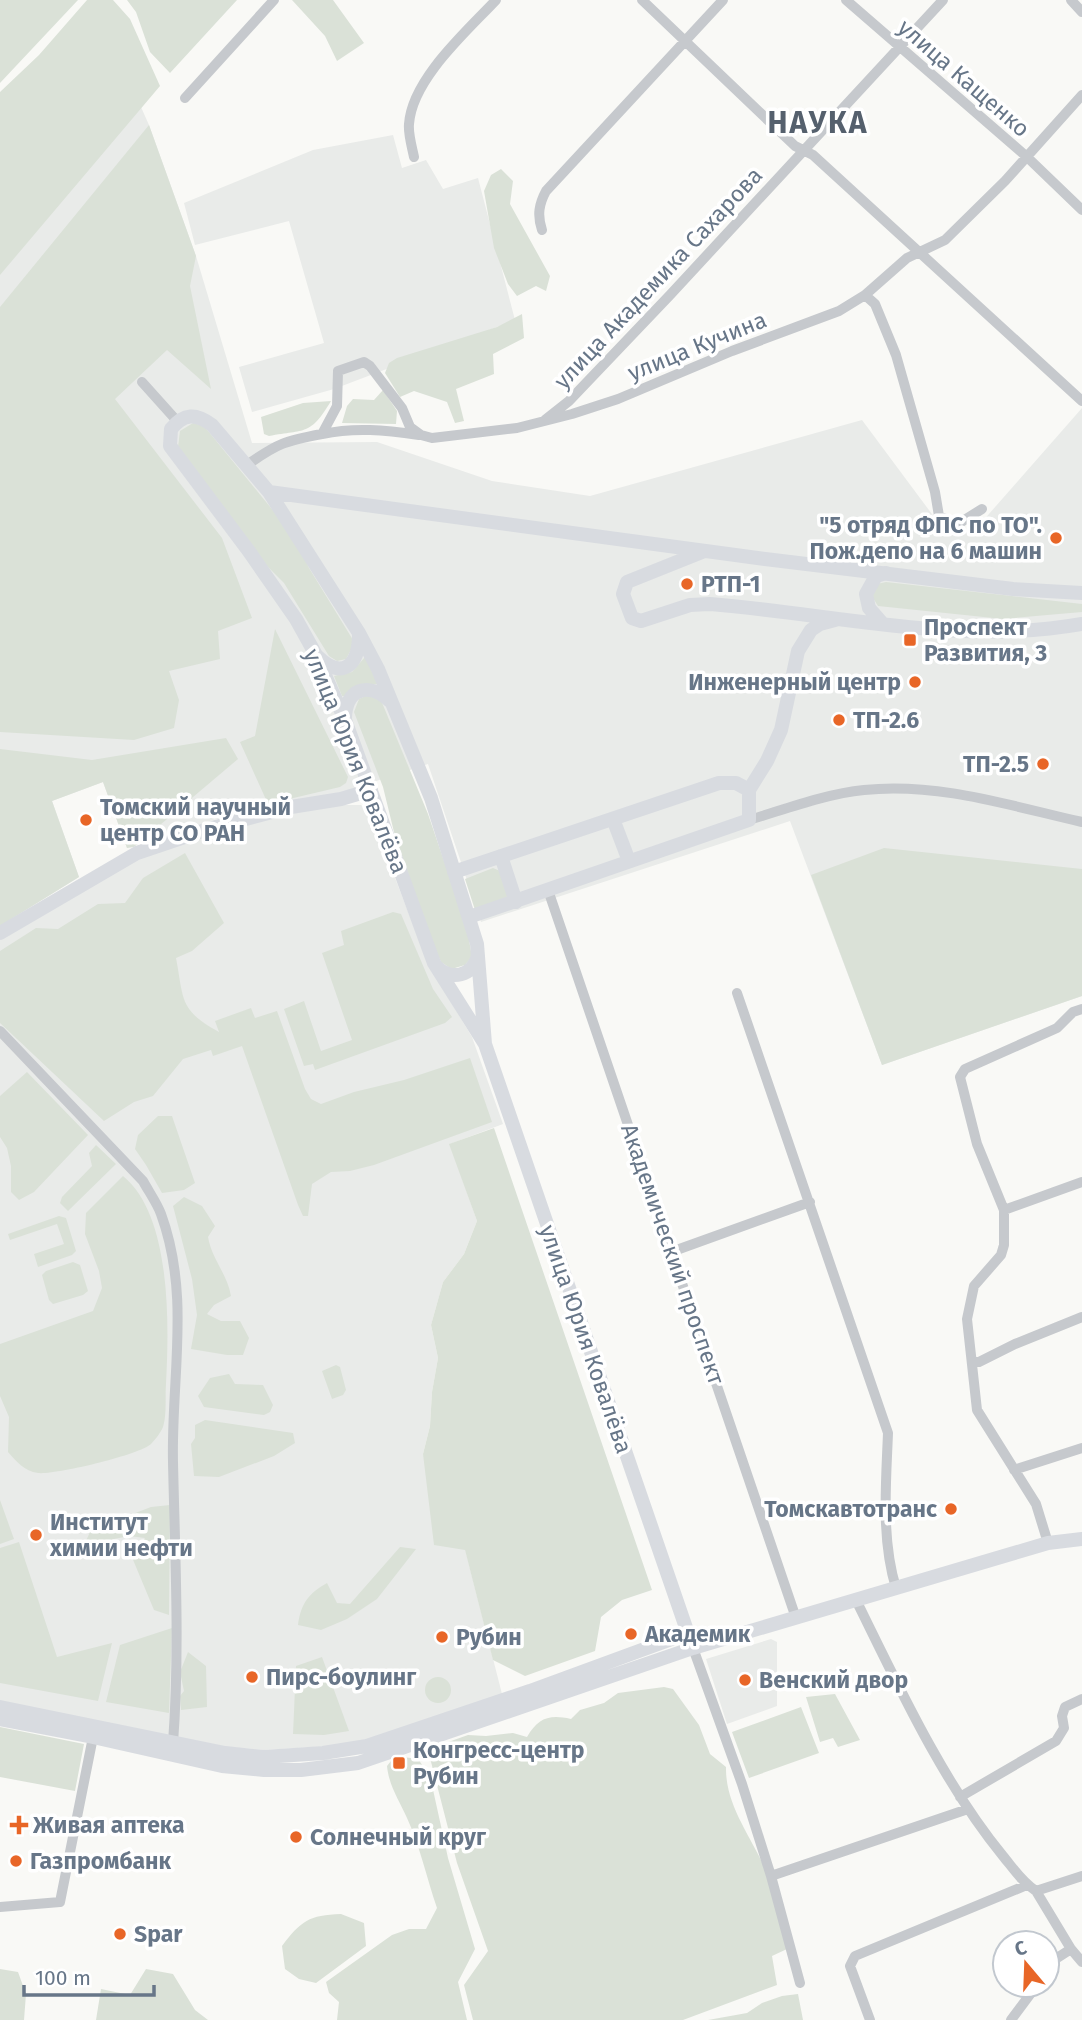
<svg xmlns="http://www.w3.org/2000/svg" width="1082" height="2020" font-family="'Fira Sans',sans-serif">
<style>
.built{fill:#e9ebe9}
.green{fill:#dae1d7}
.lines{fill:none;stroke-linecap:round;stroke-linejoin:round}
.street{stroke:#c6c9cd;stroke-width:10}
.secondary{stroke:#d8dbe0;stroke-width:14}
.poi-dot{fill:#e86627;stroke:#fff;stroke-width:2.5}
.labels{text-anchor:middle;dominant-baseline:central;stroke-width:7;stroke-linejoin:round;paint-order:stroke}
.street-label{font-size:23px;fill:#677688;stroke:#fff}
.poi-label{font-size:23px;font-weight:bold;fill:#677688;stroke:#fff;text-anchor:start}
.district-label{font-size:30px;font-weight:bold;letter-spacing:2px;fill:#55606d;stroke:#fff}
</style>
<rect width="100%" height="100%" fill="#f9f9f6"/>
<!-- built -->
<path class="built" d="M116 51 149 125 196 256 252 443 377 442 492 481 590 496 862 420 946 533 974 531 1082 408V996L882 1065 790 821 481 922 428 764 340 793 290 801 213 820 127 848 103 782 52 801 79 877 0 926V183Z
M393 135 402 168 426 160 443 189 478 178 515 320 334 389 252 412 239 367 324 343 289 221 195 245 184 203 313 150Z
M343 805H361L370 813 429 966 472 1037 503 1124 450 1144 477 1221 464 1254 443 1282 431 1325 438 1358 432 1392 430 1426 423 1454 465 1549 502 1694 364 1741 346 1745 264 1750 227 1747 0 1701V940L139 859 178 844 292 813Z
M771 1639 777 1642V1706L727 1724 706 1659Z"/>
<!-- green -->
<path class="green" d="M0 0H78L0 83Z
M87 0H113L130 19 160 86 0 275V92L39 55Z
M127 0H237L170 73 150 52 136 12Z
M292 0H333L364 43 337 61 325 36Z
M149 125 196 256 190 286 211 389 167 350 115 399 222 538 252 618 218 631 220 659 169 671 179 700 174 728 134 740 0 732V307Z
M501 169 513 181 510 204 550 276 546 291 536 286 517 296 508 284 494 248 484 191 491 175Z
M522 314 524 338 493 354 494 374 456 389 464 421 455 423 447 402 414 391 400 397 385 373 389 363 397 358 497 327Z
M383 390 397 411 396 424 342 423 347 406 353 399 374 400Z
M331 401C310 436 306 429 269 436L264 434 261 417 303 403Z
M193 423 204 426 280 519 299 547 309 568 353 640 354 644 346 659 337 661 329 656 284 583 265 564 178 447 180 431Z
M886 582 1082 604V612L1003 619 878 606 873 598V588L877 584Z
M275 629 348 777 346 783 340 787 268 804 240 742 255 736Z
M365 657 378 684 357 685 345 696H342L334 676 352 672Z
M368 695 381 701 383 705 428 814 467 928 472 957 465 965 455 968H450L441 962 430 938 394 832 383 787 354 712 359 699Z
M226 738 238 759 134 847 127 848 103 782 52 801 79 877 0 926V749L92 760Z
M884 848 1082 869V996L882 1065 811 875Z
M185 853 224 923 192 951 176 958C184 1000 179 1010 219 1032L215 1021 251 1008 255 1018 277 1011 305 1089 311 1099 321 1104 354 1092 404 1080 470 1058 492 1122 374 1165 350 1171 331 1172 312 1184 308 1216H303L298 1205 242 1046 213 1056 211 1050 183 1059 153 1096 134 1102 104 1121 0 1023V951L36 928 58 929 98 904 125 903 143 878Z
M493 868 500 871 509 896 475 910 465 879Z
M393 912 401 914 433 989 452 1017 445 1023 315 1070 313 1064 304 1066 284 1009 304 1001 321 1051 352 1040 322 953 344 945 341 931Z
M27 1072 88 1135 34 1192 19 1200 11 1192V1166L7 1148 0 1137V1096Z
M158 1116H172L195 1183 184 1190 162 1193 146 1165 135 1149 138 1135Z
M494 1128 652 1590 622 1600 601 1617 595 1651 525 1676 493 1660 465 1550 434 1545 423 1454 430 1426 432 1392 438 1358 431 1325 443 1282 464 1254 477 1221 449 1144Z
M96 1145 116 1164 68 1211 60 1203 62 1197 92 1166 89 1153Z
M123 1176C172 1216 169 1326 166 1384 165 1396 167 1415 163 1427 161 1432 155 1440 151 1444 139 1455 55 1475 38 1473 24 1471 17 1462 8 1452L9 1417 0 1396V1344L93 1311 102 1288 99 1271 85 1234 86 1213Z
M184 1197 202 1206 215 1226 208 1237C212 1260 227 1273 231 1296L214 1305 207 1314 221 1321H240L249 1338 243 1355H227L191 1349 197 1315 192 1279 173 1206Z
M59 1216 66 1218 76 1251 72 1255 38 1267 34 1254 64 1244 57 1224 10 1240 8 1234Z
M73 1262 80 1265 88 1291 83 1295 53 1304 49 1300 42 1275 46 1271Z
M336 1365 340 1367 346 1390 343 1395 332 1399 322 1371Z
M229 1374 235 1384 263 1385 273 1405 270 1412 264 1415 204 1407 198 1396 210 1378Z
M205 1420 293 1433 295 1443 274 1456 219 1477 194 1476 191 1444 195 1438V1425Z
M0 1500 14 1539 0 1544Z
M170 1505 169 1615 154 1610 131 1555 145 1538 129 1536 84 1545 91 1530 151 1507Z
M19 1542 57 1657 112 1643 98 1701 0 1683V1548Z
M400 1547 416 1549 377 1599 347 1619 321 1630 298 1625C301 1603 309 1593 327 1583L337 1603 350 1604Z
M172 1628 169 1713 106 1702 120 1645Z
M188 1652 206 1666 207 1707 181 1710 180 1696 184 1691 180 1672Z
M322 1657 349 1731 324 1735 293 1734 296 1666Z
M425 1690a13 13 0 1 1 26 0a13 13 0 1 1-26 0Z
M664 1687 673 1689 699 1725 710 1754 726 1767C725 1809 757 1843 770 1881 777 1903 782 1927 787 1949L772 1956 777 1985 683 2020H473L464 1985 488 1951 457 1863 429 1754 437 1746 468 1735 486 1736 513 1733 527 1737C538 1718 549 1714 571 1719L580 1710 604 1703 618 1693Z
M835 1694 860 1740 838 1747 833 1738 820 1742 806 1697Z
M801 1707 819 1753 749 1778 732 1732Z
M0 1727 84 1744 75 1791 0 1777Z
M403 1757 418 1759 430 1776 448 1858 475 1949 458 1982 467 2020H337L339 2002 329 1993 326 1982 392 1935 409 1929H426L437 1908C427 1879 420 1846 407 1818 399 1800 389 1786 387 1766L391 1761Z
M341 1914 364 1923 366 1946 316 1983 299 1979 285 1969 282 1946C301 1921 309 1915 341 1914Z
M0 1969 18 1972 26 1994 24 2020H0Z
M146 1969 173 1974 195 2010 208 2020H96L101 1989 130 1995Z
M798 1994 803 2020H708L747 2013 762 2003 782 1996Z"/>
<g class="lines">
<!-- street -->
<path class="street" d="M642 0 795 146 813 155 1082 401
M846 0 1027 157 1082 210
M1071 0 1082 12
M185 98 274 0
M414 157C412 147 408 134 409 124 412 79 467 31 496 0
M542 230C537 215 539 204 546 191L723 0
M865 295 875 304 896 355 935 492 939 516 958 524 982 509
M142 382 177 421
M545 420 569 401 670 295 943 0
M322 434C355 427 385 430 419 435
M247 465C278 443 285 441 322 434L337 406 338 371 364 362 370 366 402 408 410 427 421 435 432 438 517 428 572 414 618 399 732 351 839 311 865 295 907 258 945 240 1005 181 1082 95
M749 820C786 809 825 794 864 790 937 782 1011 806 1082 822
M548 890 796 1618
M737 993 888 1433C886 1484 881 1539 896 1588
M0 1031 143 1181C149 1192 157 1203 161 1214 191 1296 171 1378 173 1462 175 1555 180 1650 173 1743
M1004 1210 1082 1182
M671 1252 810 1202
M972 1362H979L1015 1344 1082 1317
M1014 1470 1082 1448
M1048 1543 1036 1504 977 1410 967 1319 974 1286 1001 1255 1004 1245V1210L977 1144 960 1077 965 1069 1057 1028 1073 1012 1082 1009
M856 1600C898 1685 943 1783 1003 1856 1013 1868 1022 1882 1036 1891L1071 1949 1082 1962
M693 1648 742 1784 771 1876 800 1983
M960 1797 1056 1741 1064 1728 1062 1716 1065 1707 1082 1699
M771 1876 968 1809
M1036 1891 1082 1876
M0 1907 60 1902 93 1737
M1047 1971 1057 1958 1071 1949
M870 2020 850 1966 855 1956 1027 1885
M1011 2020 1037 1985"/>
<!-- secondary -->
<path class="secondary" d="M269 492 765 559 1013 589 1082 593
M702 552 627 582 623 594 632 618 641 621 690 605 710 604C833 614 959 646 1082 624
M883 624 869 608 866 594 876 576 886 573
M317 656C343 681 359 665 359 634
M345 718C346 689 368 681 390 701
M613 819 629 861
M501 856 516 902
M454 872 719 783H736L749 790
M469 917 749 820V790L767 761 781 730 798 651 811 630 820 624 835 620
M0 933 137 853 208 829 291 807 341 799 371 790
M437 967C452 981 472 976 478 956
M485 1044 477 944 431 798 378 669 359 633 269 492 212 425C196 413 184 413 171 429L170 446 248 550 296 619 316 655 345 720 434 963 485 1044 693 1648
M0 1707 225 1753 264 1757 323 1753 367 1746 530 1691 688 1633
M0 1719 93 1737 222 1766 264 1770H301L358 1763 693 1648 1048 1543 1082 1539"/>
</g>
<!-- markers -->
<g class="poi-dot">
<circle cx="1056" cy="538" r="7"/>
<circle cx="687" cy="584" r="7"/>
<rect x="903" y="633" width="14" height="14" rx="3.5"/>
<circle cx="915" cy="682" r="7"/>
<circle cx="839" cy="720" r="7"/>
<circle cx="1043" cy="764" r="7"/>
<circle cx="86" cy="820" r="7"/>
<circle cx="951" cy="1509" r="7"/>
<circle cx="36" cy="1535" r="7"/>
<circle cx="631" cy="1634" r="7"/>
<circle cx="442" cy="1637" r="7"/>
<circle cx="252" cy="1677" r="7"/>
<circle cx="745" cy="1680" r="7"/>
<rect x="392" y="1756" width="14" height="14" rx="3.5"/>
<path d="M15.5 1814.5h7v7h7v7h-7v7h-7v-7h-7v-7h7z"/>
<circle cx="296" cy="1837" r="7"/>
<circle cx="16" cy="1861" r="7"/>
<circle cx="120" cy="1934" r="7"/>
</g>
<g class="labels">
<!-- street labels -->
<g class="street-label">
<text transform="translate(964 78) rotate(41)">улица Кащенко</text>
<text transform="translate(658 278) rotate(-47)">улица Академика Сахарова</text>
<text transform="translate(697 346) rotate(-22)">улица Кучина</text>
<text transform="translate(356 761) rotate(68)">улица Юрия Ковалёва</text>
<text transform="translate(673 1254) rotate(71)">Академический проспект</text>
<text transform="translate(586 1339) rotate(71)">улица Юрия Ковалёва</text>
</g>
<!-- poi labels -->
<g class="poi-label">
<text x="1042" y="525" text-anchor="end">"5 отряд ФПС по ТО".<tspan x="1042" dy="26">Пож.депо на 6 машин</tspan></text>
<text x="701" y="584">РТП-1</text>
<text x="924" y="627">Проспект<tspan x="924" dy="26">Развития, 3</tspan></text>
<text x="901" y="682" text-anchor="end">Инженерный центр</text>
<text x="853" y="720">ТП-2.6</text>
<text x="1029" y="764" text-anchor="end">ТП-2.5</text>
<text x="100" y="807">Томский научный<tspan x="100" dy="26">центр СО РАН</tspan></text>
<text x="937" y="1509" text-anchor="end">Томскавтотранс</text>
<text x="50" y="1522">Институт<tspan x="50" dy="26">химии нефти</tspan></text>
<text x="645" y="1634">Академик</text>
<text x="456" y="1637">Рубин</text>
<text x="266" y="1677">Пирс-боулинг</text>
<text x="759" y="1680">Венский двор</text>
<text x="413" y="1750">Конгресс-центр<tspan x="413" dy="26">Рубин</tspan></text>
<text x="33" y="1825">Живая аптека</text>
<text x="310" y="1837">Солнечный круг</text>
<text x="30" y="1861">Газпромбанк</text>
<text x="134" y="1934">Spar</text>
</g>
<!-- district labels -->
<g class="district-label">
<text x="818" y="123">НАУКА</text>
</g>
</g>
<!-- north arrow -->
<g transform="translate(1026 1964) rotate(341)"><circle r="33" fill="#ffffff" stroke="#c2c8cf" stroke-width="2"/>
<path d="M0-5L12 26L0 18L-12 26Z" fill="#e86627"/>
<text y="-10" font-size="19" font-weight="bold" text-anchor="middle" fill="#677688">С</text>
</g>
<!-- scale -->
<path d="M24 1985v10h130v-10" fill="none" stroke="#677688" stroke-width="3.5"/>
<text x="35" y="1985" font-size="21" fill="#677688" stroke="#ffffff" stroke-width="5" paint-order="stroke">100 m</text>
</svg>
